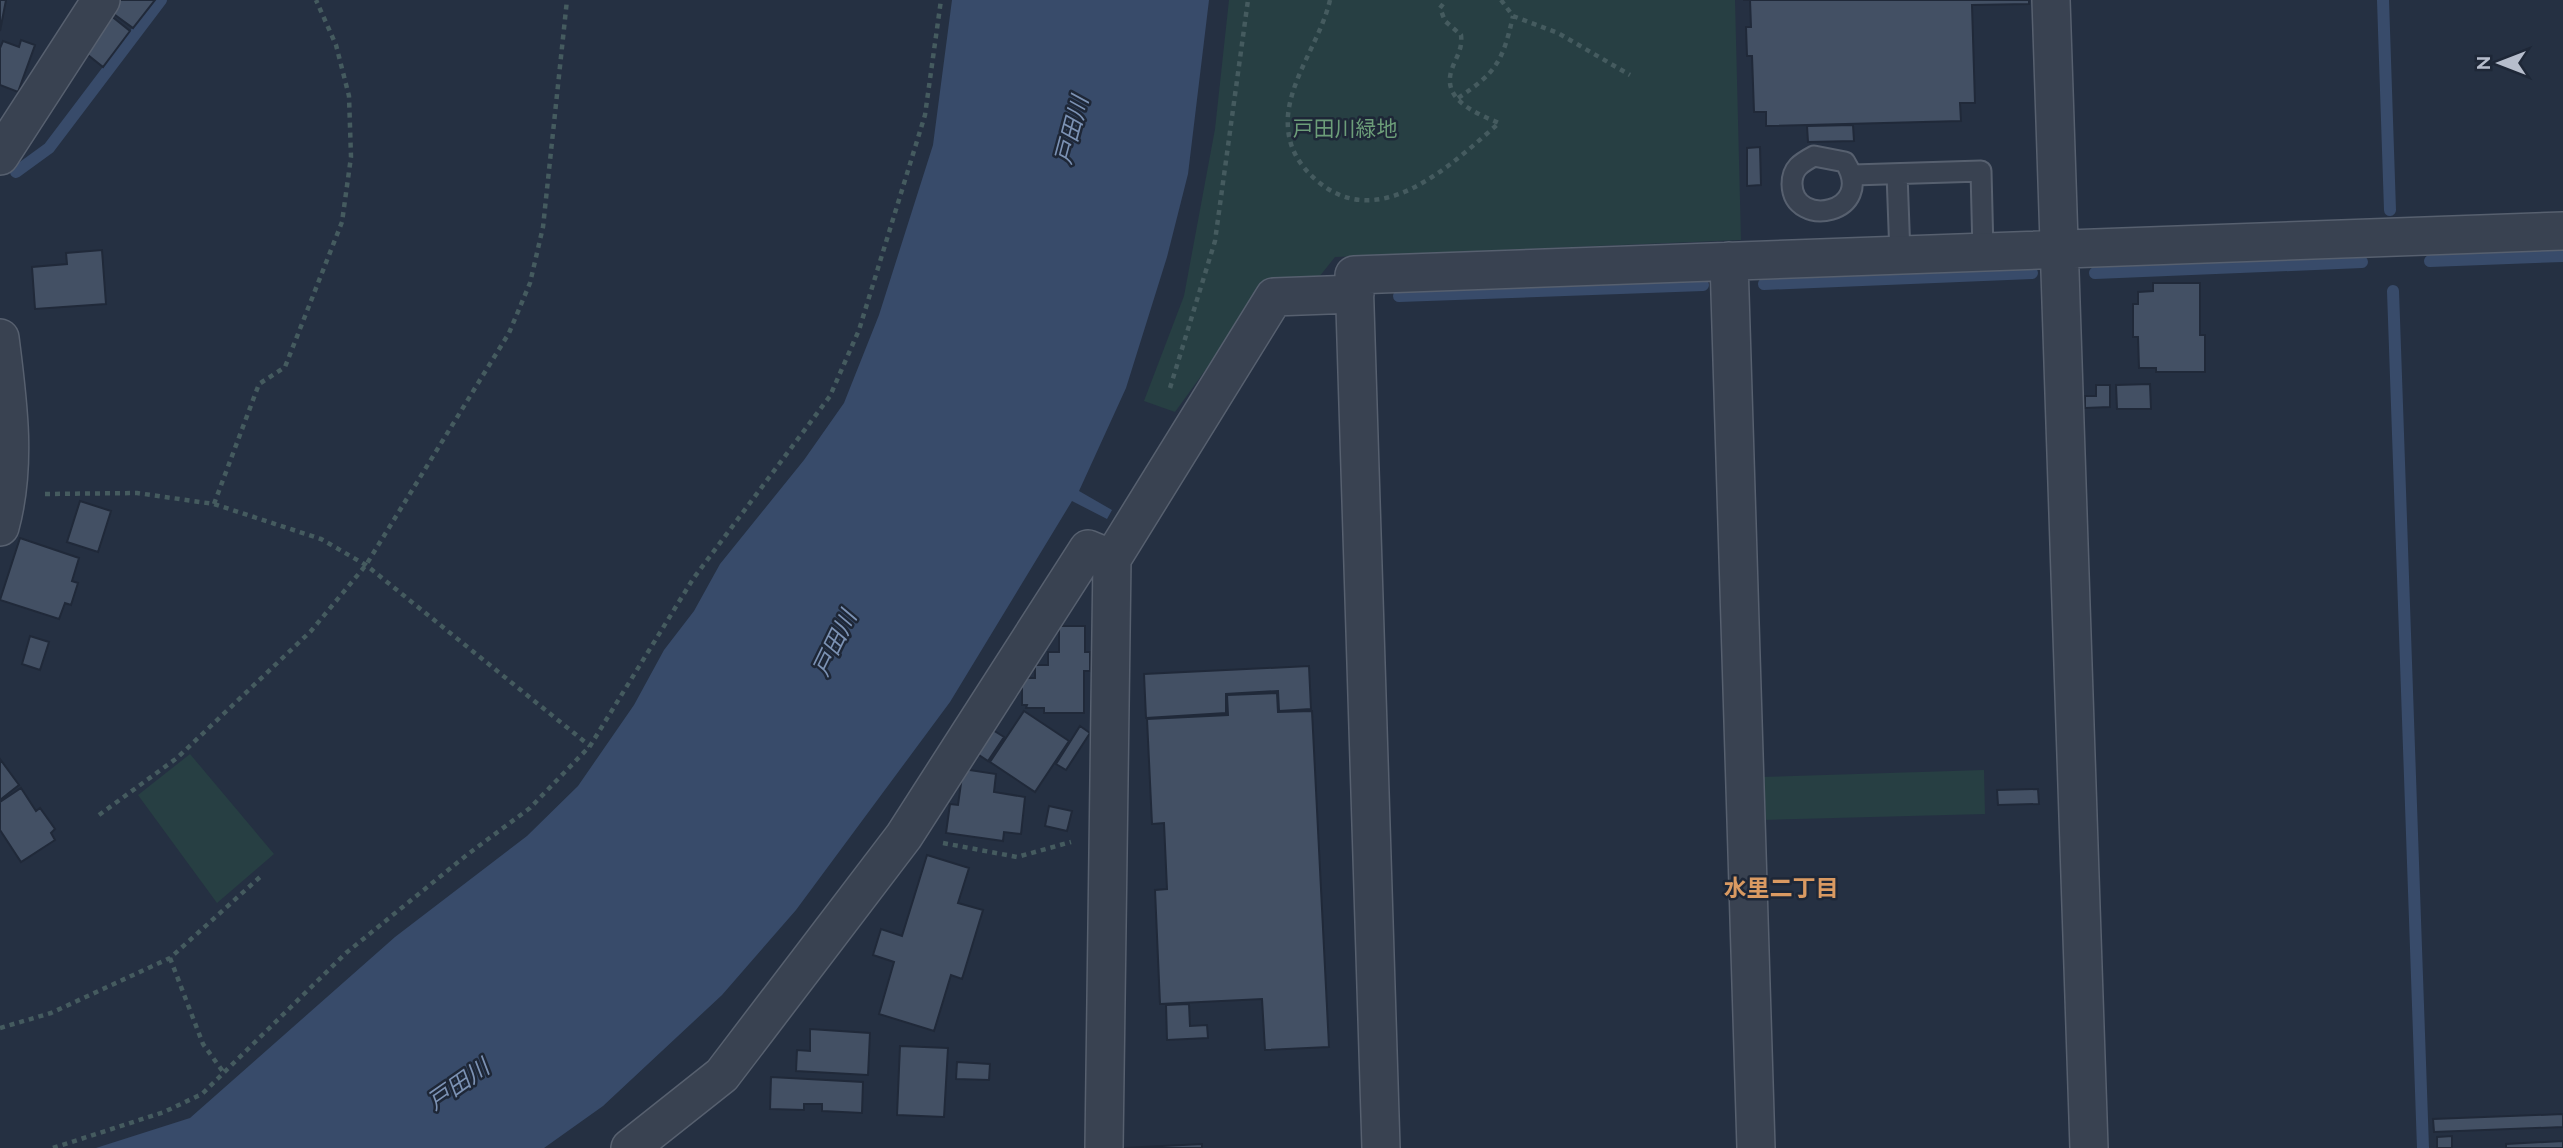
<svg xmlns="http://www.w3.org/2000/svg" width="2563" height="1148" font-family="Raleway,'Noto Sans JP',sans-serif">
<style>
.green{fill:#273f43}
.water{fill:#384b6a}
.lines{fill:none;stroke-linecap:round;stroke-linejoin:round}
.stream{stroke:#384b6a;stroke-width:12}
.building{fill:#435064;stroke:#202939;stroke-width:2}
.lane-casing{stroke:#57606f;stroke-width:23}
.street-casing{stroke:#57606f;stroke-width:40}
.path{stroke:#455b5f;stroke-width:4.5;stroke-dasharray:5 5;stroke-linecap:butt}
.lane{stroke:#394251;stroke-width:19}
.street{stroke:#394251;stroke-width:37}
.labels{text-anchor:middle;dominant-baseline:central;stroke-width:5;stroke-linejoin:round;paint-order:stroke}
.park-label{font-size:21px;fill:#6c9d79;stroke:#1e2737}
.water-label{font-size:23px;font-style:italic;fill:#7c92b4;stroke:#1e2737}
.neighbourhood-label{font-size:23px;font-weight:bold;fill:#da9a62;stroke:#1e2737}
</style>
<rect width="100%" height="100%" fill="#253042"/>
<!-- green -->
<path class="green" d="M1229 0H1735L1741 240 1335 257 1315 282 1270 281 1175 412 1144 401 1184 296 1215 129Z
M190 754 274 854 217 903 138 795Z
M1984 770 1985 814 1761 820 1760 777Z"/>
<!-- water -->
<path class="water" d="M952 0H1209L1188 174 1167 257 1126 388 1079 491 1112 510 1107 519 1072 501 950 702 796 910 722 995 603 1106 544 1148H96L190 1118 395 937 527 836 578 786 634 705 664 650 694 611 720 564 804 460 844 403 879 315 933 145Z"/>
<g class="lines">
<!-- stream -->
<path class="stream" d="M2383 0 2390 210
M16 172 49 148 161 0
M2430 261 2563 256
M2095 273 2362 262
M1764 284 2032 273
M2393 291 2423 1148
M1399 296 1703 285"/>
</g>
<!-- building -->
<path class="building" d="M0 0H6L0 31Z
M120 0H155L133 28 111 12Z
M1743 0H2029V4L1972 5 1975 103H1960L1961 121 1766 126V112H1754L1752 56H1747L1746 27H1751L1750 0Z
M110 15 130 31 103 67 83 51Z
M21 40 35 45 18 92 0 85V48L3 41 19 47Z
M1853 125 1854 141 1808 142 1807 126Z
M1760 147 1761 185 1747 186V148Z
M102 250 106 304 35 309 32 267 67 264 66 253Z
M2153 283H2200V335H2205V372H2156V368H2139L2138 337H2133V304H2138V292L2153 291Z
M2150 384 2151 409H2117L2116 385Z
M2096 385H2110V407L2085 408V396H2096Z
M80 501 111 511 98 552 67 542Z
M20 538 79 558 72 581 78 583 71 605 65 603 59 619 0 600Z
M1059 626H1085V652H1090V671H1084V713H1044V708H1026L1027 705H1022V678H1035V665H1048V652H1059Z
M30 636 49 642 40 670 22 664Z
M1309 666 1311 709 1279 711 1278 691 1226 694V713L1146 718 1144 674Z
M1277 693 1278 712 1312 711 1329 1047 1265 1050 1262 999 1160 1004 1155 890 1167 889 1164 823 1152 824 1147 719 1228 715 1227 695Z
M1024 711 1069 741 1035 792 990 762Z
M1080 726 1090 733 1066 770 1056 764Z
M988 727 1004 737 988 761 973 751Z
M0 759 19 785 0 800Z
M963 769 996 774 994 792 1025 797 1021 834 1004 832 1003 841 946 833 950 804 958 805Z
M21 788 36 811 40 808 55 829 51 833 55 840 21 862 0 830V802Z
M2038 789 2039 804 1998 805 1997 790Z
M1049 806 1072 811 1067 831 1045 826Z
M927 855 969 868 958 903 983 910 962 979 951 975 934 1031 879 1014 894 962 873 955 881 929 902 936Z
M1189 1004 1190 1026 1207 1025 1208 1038 1167 1040 1166 1005Z
M810 1029 870 1033 868 1075 796 1071 797 1050 810 1051Z
M900 1046 948 1048 944 1117 897 1115Z
M957 1062 990 1064 989 1080 956 1079Z
M771 1077 863 1082 862 1113 822 1111V1104H804V1110L770 1109Z
M2563 1114V1127L2434 1132 2433 1119Z
M2452 1136V1148H2437V1137Z
M2563 1141V1148H2506V1144Z
M1202 1144V1148H1123Z"/>
<g class="lines">
<!-- lane casing -->
<g class="lane-casing">
<path id="lane" d="M1814 156 1845 162C1877 213 1793 230 1792 184 1792 168 1801 163 1814 156Z
M1897 174 1900 255
M1853 175 1981 171 1983 252"/>
</g>
<!-- street casing -->
<g class="street-casing">
<path id="street" d="M2051 0 2089 1148
M0 156 101 0
M1729 261 1756 1148
M0 338C8 401 17 465 0 527
M630 1148 722 1075 904 836 1088 549 1112 559
M1104 1148 1112 559 1274 297 1355 294
M1381 1148 1354 275 2563 231"/>
</g>
<!-- path -->
<path class="path" d="M1330 0C1321 39 1292 75 1288 115 1286 143 1296 162 1316 180 1379 235 1451 165 1499 123 1478 114 1443 101 1451 72 1455 58 1463 50 1461 35L1445 21 1440 8 1446 0
M1501 0 1513 16 1558 33 1630 75
M1458 98C1496 73 1503 61 1513 16
M1170 388 1215 241 1248 0
M45 494 137 493 214 504 321 539 366 565 590 746
M214 504 259 384 285 367 342 222 351 157 349 96 336 45 316 0
M99 815 177 758 311 631 366 565 509 333 530 283 543 227 567 0
M943 843 1017 857 1071 842
M170 958 203 1044 224 1073
M0 1028 51 1013 170 958 260 877
M53 1148 164 1112 202 1094 346 953 468 854 530 808 590 746 693 579 830 396 859 330 925 115 941 0"/>
<!-- lane -->
<use href="#lane" class="lane"/>
<!-- street -->
<use href="#street" class="street"/>
</g>
<g class="labels">
<!-- park labels -->
<g class="park-label">
<text x="1345" y="128">戸田川緑地</text>
</g>
<!-- water labels -->
<g class="water-label">
<text transform="translate(1071 130) rotate(-75)">戸田川</text>
<text transform="translate(834 643) rotate(-64)">戸田川</text>
<text transform="translate(458 1084) rotate(-35)">戸田川</text>
</g>
<!-- neighbourhood labels -->
<g class="neighbourhood-label">
<text x="1781" y="887">水里二丁目</text>
</g>
</g>
<!-- north arrow -->
<g transform="translate(2500 63) rotate(270)" stroke="#1e2737" stroke-width="5" paint-order="stroke">
<path d="M0-5L12 26L0 18L-12 26Z" fill="#b6bdcc"/>
<text y="-10" font-size="19" font-weight="bold" text-anchor="middle" fill="#b6bdcc">N</text>
</g>
</svg>
